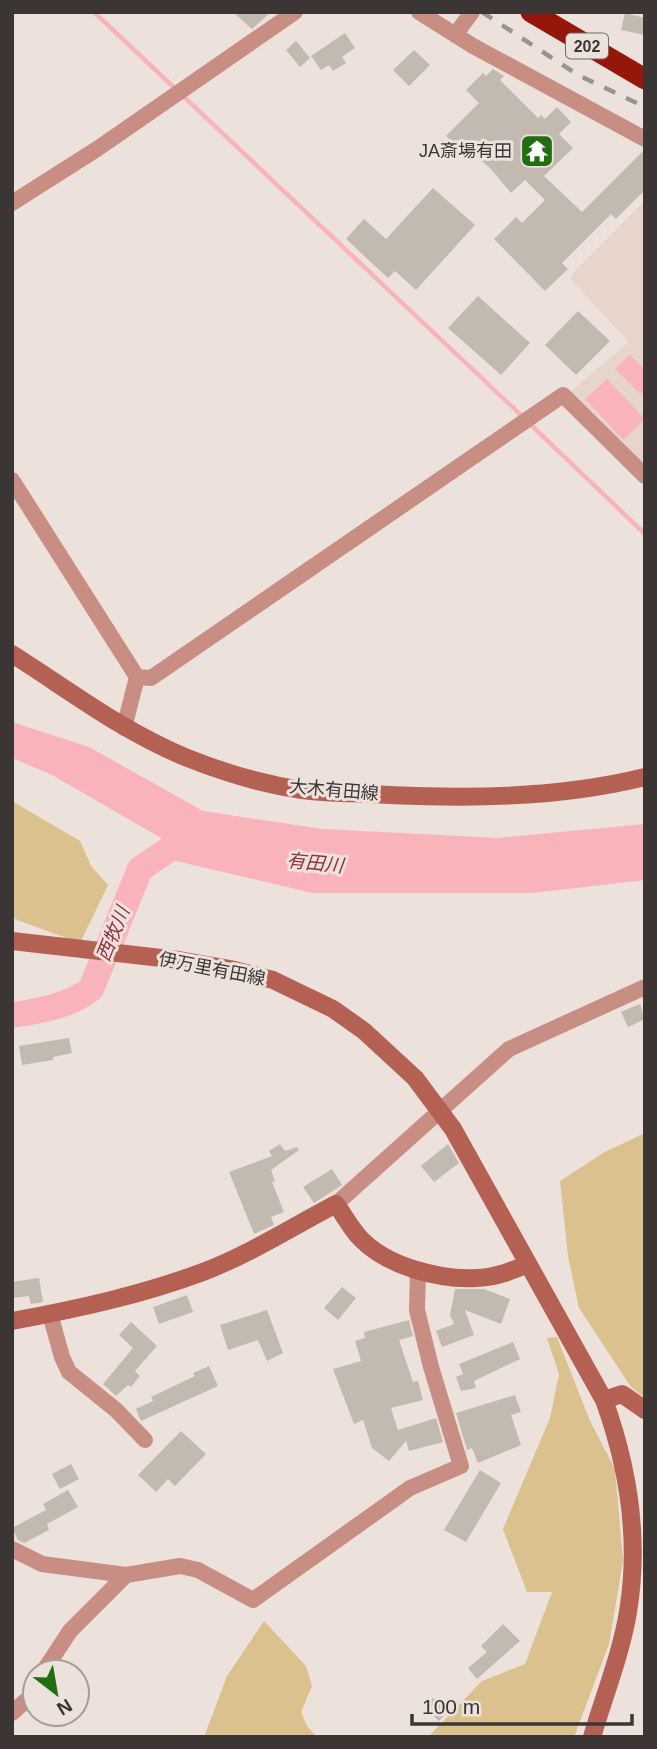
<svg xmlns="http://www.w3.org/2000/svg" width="657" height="1749" font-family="Arial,'Noto Sans JP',sans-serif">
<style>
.built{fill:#e7d4ca}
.green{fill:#dac18d}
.water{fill:#f9b3bb}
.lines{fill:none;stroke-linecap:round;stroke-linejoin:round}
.stream{stroke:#f9b3bb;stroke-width:4.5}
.river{stroke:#f9b3bb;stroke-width:26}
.building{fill:#c2bab1}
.street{stroke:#c88d83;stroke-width:16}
.secondary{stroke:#b46154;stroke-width:18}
.highway{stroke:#95160a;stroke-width:21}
.rail{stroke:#9b938f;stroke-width:4.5;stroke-dasharray:12 12;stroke-linecap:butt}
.labels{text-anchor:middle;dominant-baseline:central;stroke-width:6;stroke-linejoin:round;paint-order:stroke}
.shield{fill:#ede1db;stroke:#706966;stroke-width:2}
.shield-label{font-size:16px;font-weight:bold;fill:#3b3634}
.poi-label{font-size:18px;fill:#3b3634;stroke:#ede1db;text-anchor:end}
.street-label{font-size:18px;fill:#3b3634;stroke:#ede1db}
.water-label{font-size:19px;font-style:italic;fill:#912e43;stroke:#ede1db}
</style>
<rect width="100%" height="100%" fill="#ede1db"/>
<!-- built -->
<path class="built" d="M645 201V467L570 392 629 342 571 280 573 273Z"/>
<!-- green -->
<path class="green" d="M12 801 80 841 91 866 108 885 80 943 12 918Z
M645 1133V1398L631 1387 579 1308 568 1256 560 1181 603 1153Z
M557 1337 590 1421 615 1469 623 1561 609 1644 574 1737H428L482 1681 525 1664 552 1592H527L503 1529 550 1418 559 1374 547 1338Z
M264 1621 306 1666 312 1686 301 1712 307 1726 317 1737H204L227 1676Z"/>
<!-- water -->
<path class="water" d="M630 355 645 370V389L640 394 615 369Z
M607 379 645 419 623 440 585 399Z
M12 722 89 747 203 811 322 829 498 838 645 824V880L532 893H313L159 857 163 839 52 775 12 758Z"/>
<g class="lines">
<!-- stream -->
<path class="stream" d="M94 12 523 417
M529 423 645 534"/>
<!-- river -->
<path class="river" d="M12 1015C40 1011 69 1006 91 989L140 869 187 837"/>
</g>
<!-- building -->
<path class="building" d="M233 12H271L252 29Z
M625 13 645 18V35L621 30Z
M345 33 355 48 342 57 346 63 333 71 329 65 321 70 311 56Z
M296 41 310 58 300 67 286 50Z
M414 50 430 65 409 86 393 70Z
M493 69 504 76 500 80 538 118 541 115 545 119 557 107 571 122 559 134 573 148 544 176 582 212 645 149V190L616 219 611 214 562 263 568 269 545 291 494 239 516 217 522 223 545 200 525 180 511 193 491 169 463 144 459 148 446 136 479 103 466 90 483 73 486 76Z
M433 188 475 225 416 290 395 271 388 278 346 239 364 219 386 239Z
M478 296 530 343 501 375 448 328Z
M578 311 610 341 576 375 545 345Z
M640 1004 645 1019 628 1027 621 1012Z
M69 1038 72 1053 53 1057V1060L22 1065 19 1046Z
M280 1144 285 1151 297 1147 299 1150 271 1170 275 1181 272 1182 284 1212 271 1217 274 1225 254 1234 229 1172 272 1156 269 1151Z
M448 1144 459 1163 434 1182 421 1166Z
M332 1169 342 1185 314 1203 303 1187Z
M39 1278 43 1302 31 1304 29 1296 12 1298V1282Z
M342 1287 356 1298 338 1320 324 1308Z
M455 1289H484L510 1299 501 1324 465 1310 474 1335 442 1347 436 1331 454 1324 450 1315Z
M187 1295 193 1312 159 1324 153 1307Z
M267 1310 283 1353 267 1361 258 1340 228 1350 220 1325Z
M409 1320 413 1336 399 1340 413 1382 418 1381 423 1400 391 1408 398 1430 436 1418 443 1442 409 1451 406 1441 389 1461 372 1448 363 1420 354 1424 333 1369 361 1361 355 1341 365 1338 364 1332Z
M131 1322 157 1346 135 1371 140 1376 131 1387 128 1385 116 1396 103 1384 133 1348 119 1335Z
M513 1342 520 1359 474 1381 476 1388 461 1391 456 1377 463 1374 459 1364Z
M209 1366 218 1386 141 1421 136 1409 153 1401 151 1397 195 1376 193 1373Z
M515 1395 521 1412 511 1415 521 1445 478 1463 472 1448 467 1450 456 1413Z
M181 1431 206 1454 175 1486 168 1479 156 1492 138 1475Z
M71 1464 79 1479 60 1489 52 1474Z
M480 1470 501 1483 466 1542 444 1530Z
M68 1490 78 1507 47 1524 49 1530 24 1543 18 1540 12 1528 46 1510 43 1504Z
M503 1624 520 1641 477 1679 468 1668 487 1652 481 1646Z
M433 1698 448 1711 439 1721 424 1708Z"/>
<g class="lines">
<!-- street -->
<path class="street" d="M419 12 473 46 645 139
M455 35 472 12
M12 203 97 149 295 12
M12 480 137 677 124 728
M137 677 151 678 563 395 645 476
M336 1204 509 1049 645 987
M50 1314 62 1357 69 1372 116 1410 145 1440
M12 1549 42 1564 126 1575 70 1631 43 1672
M126 1575 180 1566 198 1570 253 1600 410 1488 461 1466 431 1367 417 1310 418 1270
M12 1713 30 1697 35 1687"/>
<!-- secondary -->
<path class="secondary" d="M12 654C69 690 122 731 185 757 222 772 262 784 302 790 324 793 348 793 371 794 462 799 556 799 645 777
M12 941 179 960 230 969 273 980 333 1009 364 1031 415 1078 453 1129 604 1400C629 1469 640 1539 628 1612 621 1654 604 1696 592 1737
M12 1321C77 1309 141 1295 203 1272 250 1254 292 1227 336 1204 344 1215 351 1229 361 1239 387 1266 439 1280 476 1278 495 1278 511 1271 528 1264
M604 1400 622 1394 645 1410"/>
<!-- highway -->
<path class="highway" d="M531 12 645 79"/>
<!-- rail -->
<path class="rail" d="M482 12 578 75 645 107"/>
</g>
<!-- icons -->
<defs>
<g id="temple-square" transform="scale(1.75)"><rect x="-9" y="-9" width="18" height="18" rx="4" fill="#216d10" stroke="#ede1db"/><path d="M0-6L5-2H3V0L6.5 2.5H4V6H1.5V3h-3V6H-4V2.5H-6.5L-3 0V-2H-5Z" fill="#fff"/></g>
</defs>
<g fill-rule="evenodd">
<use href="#temple-square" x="537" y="151"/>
</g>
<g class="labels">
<!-- shield labels -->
<rect class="shield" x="566" y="33.5" width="42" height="25" rx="5"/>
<g class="shield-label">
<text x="587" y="46">202</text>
</g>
<!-- poi labels -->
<g class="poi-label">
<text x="512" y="151">JA斎場有田</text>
</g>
<!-- street labels -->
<g class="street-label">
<text transform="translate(334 790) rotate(5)">大木有田線</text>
<text transform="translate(212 969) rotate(11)">伊万里有田線</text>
</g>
<!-- water labels -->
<g class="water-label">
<text transform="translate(315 863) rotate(6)">有田川</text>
<text transform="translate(113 934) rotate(-68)">西牧川</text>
</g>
</g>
<!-- border -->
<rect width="657" height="1749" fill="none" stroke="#3b3634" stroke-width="28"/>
<!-- north arrow -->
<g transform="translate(56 1693) rotate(149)"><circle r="33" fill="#ede1db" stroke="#a69d98" stroke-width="2"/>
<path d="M0-5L12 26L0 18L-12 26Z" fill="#216d10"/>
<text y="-10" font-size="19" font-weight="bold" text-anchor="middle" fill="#3b3634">N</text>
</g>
<!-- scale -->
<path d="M412 1714v10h220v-10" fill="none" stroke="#3b3634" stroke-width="3.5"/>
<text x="422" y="1714" font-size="21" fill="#3b3634" stroke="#ede1db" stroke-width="5" paint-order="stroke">100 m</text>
</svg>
